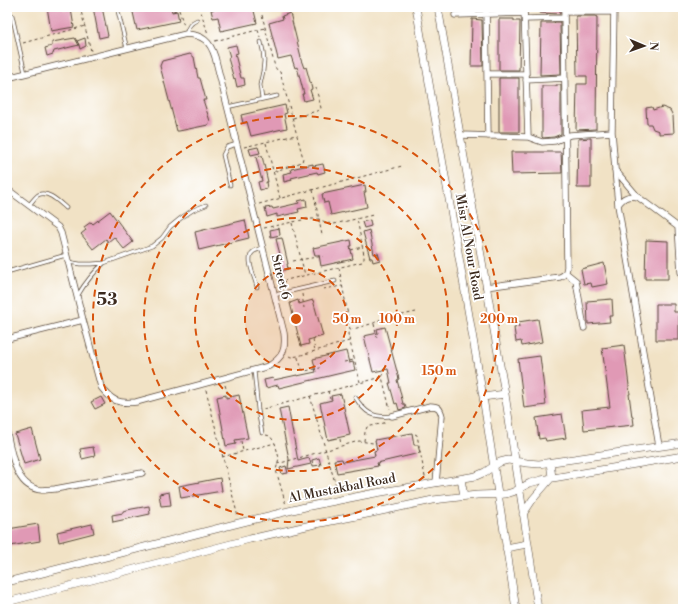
<svg xmlns="http://www.w3.org/2000/svg" width="690" height="616" font-family="'Libre Bodoni',serif">
<style>
.building{fill:#e099b5}
.lines{fill:none;stroke-linecap:round;stroke-linejoin:round}
.service-casing{stroke:#564637;stroke-width:4.5}
.minor-casing{stroke:#564637;stroke-width:7}
.tertiary-casing{stroke:#564637;stroke-width:8}
.path{stroke:#564637;stroke-width:1;stroke-dasharray:3 3;stroke-linecap:butt}
.service{stroke:#fff;stroke-width:3}
.minor{stroke:#fff;stroke-width:5.5}
.tertiary{stroke:#fff;stroke-width:7}
.ring{fill:none;stroke:#d7540e;stroke-width:2;stroke-dasharray:7 5}
.labels{text-anchor:middle;dominant-baseline:central;stroke-width:3.5;stroke-linejoin:round;paint-order:stroke}
.street-label{font-size:13px;fill:#3b2a1e;stroke:#fff}
.district-label{font-size:17px;font-weight:bold;fill:#3b2a1e;stroke:#fff}
.centre{fill:#d7540e;stroke:#fff;stroke-width:2}
.ring-label{font-size:12px;text-anchor:middle;font-weight:bold;fill:#d7540e;stroke:#fff;stroke-width:3.5;stroke-linejoin:round;paint-order:stroke}
</style>
<rect width="100%" height="100%" fill="#fff"/>
<filter id="ink" filterUnits="userSpaceOnUse"><feTurbulence type="fractalNoise" baseFrequency=".025" numOctaves="2"/><feDisplacementMap in="SourceGraphic" scale="8" xChannelSelector="R" yChannelSelector="G"/><feConvolveMatrix kernelMatrix="1 2 1 2 8 2 1 2 1" color-interpolation-filters="sRGB"/></filter>
<filter id="wash" filterUnits="userSpaceOnUse"><feTurbulence type="fractalNoise" baseFrequency=".012" numOctaves="4" result="noise"/><feDisplacementMap in="SourceGraphic" scale="16" xChannelSelector="R" yChannelSelector="G"/><feGaussianBlur stdDeviation="0.9" result="paint"/><feColorMatrix in="noise" values="0 0 0 0 0 0 0 0 0 0 0 0 0 0 0 0 0 1.4 0 .05"/><feComposite in="paint" operator="in"/></filter>
<g filter="url(#wash)">
<rect width="100%" height="100%" fill="#f1e2c5"/>
<g id="blocks">
<!-- building -->
<path class="building" d="M47 7H58V8L64 7V10L71 9 74 27 51 31Z
M93 7H102L108 36 99 38Z
M136 7H171L172 12 177 11 179 21 137 30 132 8Z
M226 7H253L257 23 221 31 218 17 213 18 211 10Z
M540 7H560V14L540 13Z
M290 13 301 57H300L304 68 306 67 312 89 310 90 313 99 304 101 302 94H304L297 67 295 68 291 56 278 59 269 23 283 19 282 16Z
M576 16H596V17H597L596 129 576 130 577 84H587V76H577Z
M472 19 482 20 483 66H471Z
M499 19H514V21H520L519 70H499Z
M555 22H560L561 74 540 75 541 23H554Z
M75 38 79 45 77 41 85 38 86 46 80 49 79 45 54 51 53 54 47 56 45 48 52 46V42Z
M236 45 238 53 235 54 241 78H244L245 85 237 87 235 78 234 79 228 58 230 57 227 47Z
M190 54 194 57 198 78H200L206 100H203L210 121 208 125 179 131H177L160 66 162 61Z
M499 78H519V132H499Z
M556 85H561V134L554 137 543 138 542 137V86H556Z
M285 105 287 113 284 114 287 128 251 136 247 122 243 123 241 115Z
M652 107 653 110 662 107 670 110 673 116 674 133 659 134V131L653 129 651 124H647L646 108Z
M591 138V188H577L578 139Z
M258 147 260 153 251 155 249 149Z
M511 152H561L562 173 512 174Z
M262 156 268 182H266L267 188 260 190 258 182 262 181 256 157Z
M313 164V166L323 164 325 172 318 174 317 172 291 178 292 180 284 182 283 174 292 172 291 169Z
M365 185 366 192H364L367 207 331 215 328 202 324 203 322 194Z
M306 199 307 207 298 209 299 212 277 217V214L267 217 265 208 272 207 273 209 299 203 298 201Z
M110 211 133 242 124 249 114 237 108 242 106 239 93 249 81 234 86 230 84 227 91 222 93 224Z
M245 220 249 238 199 250 195 232Z
M370 220 371 226 364 228 362 222Z
M279 228 280 235 271 237 270 230Z
M369 230 374 254 378 253 380 260 373 262 372 258H370L363 232Z
M282 238 288 264H287L288 269 281 271 279 263 282 262 276 239Z
M351 240 352 246H350L353 259 321 266 319 255H315L313 248Z
M646 240 668 241V279H645Z
M604 263 608 284 592 287 591 283 584 284 581 269Z
M612 299 613 316H609L610 322 588 324 587 301Z
M298 300 299 304 313 300 323 336 308 340 309 344 301 346 290 303Z
M656 304H674V312H679V340H656Z
M538 319 542 342 522 346 521 341 516 342 514 328 519 327 518 322Z
M385 327 399 379 397 380 400 391 403 404H405L406 408 399 410 397 403 395 404 392 393 389 383H391L388 369 373 372 364 336 378 333 377 329Z
M624 345 630 394H629L632 417H633L634 425 584 430 582 410 610 407 602 348Z
M346 351 349 363 353 362 355 370 337 374 279 388 278 385 266 388 264 380 273 378 274 380 297 375V376L316 372 313 359Z
M540 356 546 405 524 408 518 359Z
M341 394 350 435 328 440 320 403 332 400 331 396Z
M226 395V398L239 395 248 438 235 440 236 444 226 446 217 397Z
M101 397 105 404 95 409 91 402Z
M288 407 298 461 309 458 311 464 288 469 289 459 279 409Z
M562 414 566 438 546 441 545 438 539 439 536 418Z
M32 429 40 459 24 464 15 434Z
M412 433 414 445H418L420 453 377 463 378 466 337 473 334 460 342 459 343 462 375 456 374 451 377 450 375 440Z
M93 447 95 456 82 459 80 449Z
M319 458 321 465 313 466 312 460Z
M286 466 288 473 282 474 280 468Z
M220 478 222 491 181 498 179 486Z
M169 492 171 505 161 506 159 494Z
M149 506 150 514 113 522 112 515 123 513V511L132 509Z
M38 524 40 541 10 546 8 529Z
M92 524 94 533 59 542 57 532Z"/>
</g>
</g>
<g filter="url(#ink)">
<use href="#blocks" fill-opacity="0" stroke="#564637" stroke-width="1"/>
<g class="lines">
<!-- service casing -->
<g class="service-casing">
<path id="service" d="M117 7 127 49
M12 15 25 73
M186 34C188 27 190 23 197 20
M261 42 263 51 264 61 263 71 260 85 262 99
M227 107 277 96
M230 185 223 155 227 147 237 144
M29 205C32 202 35 197 38 195 48 190 59 202 66 208
M68 262 80 264H92L104 263 152 246 162 238 170 227 181 218 193 210 206 205
M7 272 66 255
M257 287C255 278 245 258 253 252 255 250 260 249 263 248
M78 295C85 283 94 272 104 263
M274 295 335 281
M254 370 258 410 262 433
M355 397C365 413 373 418 392 416"/>
</g>
<!-- minor casing -->
<g class="minor-casing">
<path id="minor" d="M486 7 488 136
M524 7 528 137
M614 7 612 132 618 205 659 446
M564 12H614
M455 15 524 13
M525 19 564 18
M487 74H526
M7 78 186 34C203 35 210 41 215 57L284 333C286 350 283 357 269 366L136 402C118 404 112 401 101 387L83 320 61 233 58 227 7 189
M526 80 565 78
M460 135 528 137 542 142 555 141 570 135 612 132
M615 170 638 197 678 227 683 229
M618 205C623 197 629 195 638 197
M678 227 681 272 683 279
M566 273 576 281 584 328
M486 287 560 277C565 275 566 273 567 267L564 7
M7 339 83 320
M392 416 430 406C438 406 440 408 442 416L436 483
M7 433C12 454 15 488 42 490 46 490 51 489 55 489L142 473"/>
</g>
<!-- tertiary casing -->
<g class="tertiary-casing">
<path id="tertiary" d="M416 7 483 397 516 609
M438 7 505 394 538 609
M483 397 505 394
M461 479 464 496
M523 514 533 499 552 477 550 463
M506 548 527 544
M7 582 239 523 305 507 370 494 476 476 485 472 500 462 508 460 527 463 539 464 683 443
M7 602 250 539 311 525 372 513 433 500 477 495 506 494 513 492 530 483 541 480 683 456"/>
</g>
<!-- path -->
<path class="path" d="M80 7 91 51
M173 11 177 10H179L184 26
M201 12 208 34
M262 15 275 67 277 70 280 72 303 158 302 162 299 163 273 172
M258 30 260 37
M215 41 265 28
M23 43 85 26
M293 118 320 110 321 108 316 88
M266 143 280 198
M244 147 296 135
M313 190 322 235
M259 204 402 166
M292 223 305 275
M264 228 307 219H319L327 223 334 224 373 215
M351 250 362 247
M293 261C303 259 313 258 323 256
M339 268 350 326 348 334 360 382
M285 288 284 282 286 280 362 262 364 259V255L357 219
M323 289 342 286
M302 294 304 308
M374 324 377 338
M350 330 374 323 379 320 416 312
M313 340 315 351
M289 356 291 357 298 356 349 341
M298 357V358L302 369 305 371 320 368
M344 362 354 360
M384 368V373L382 377 390 409
M225 385 228 395
M206 390 238 517
M328 391 330 399
M310 396 338 493
M263 409 382 377
M415 434 417 435 425 477
M266 435 270 436 275 443 279 458 276 470 286 505
M340 439 341 445
M241 441 243 451
M364 441 365 432 367 427 388 422
M222 457 275 443
M277 464 359 441 373 443"/>
<!-- service -->
<use href="#service" class="service"/>
<!-- minor -->
<use href="#minor" class="minor"/>
<!-- tertiary -->
<use href="#tertiary" class="tertiary"/>
</g>
</g>
<!-- distance rings -->
<circle cx="296" cy="319" r="51" fill="#d7540e" fill-opacity=".12"/>
<g class="ring">
<circle cx="296" cy="319" r="51"/>
<circle cx="296" cy="319" r="101"/>
<circle cx="296" cy="319" r="152"/>
<circle cx="296" cy="319" r="203"/>
</g>
<g class="labels">
<!-- street labels -->
<g class="street-label">
<text transform="translate(469 247) rotate(80)">Misr Al Nour Road</text>
<text transform="translate(281 277) rotate(76)">Street 6</text>
<text transform="translate(342 488) rotate(-11)">Al Mustakbal Road</text>
</g>
<!-- district labels -->
<g class="district-label">
<text x="107" y="300">53</text>
</g>
</g>
<circle cx="296" cy="319" r="6" class="centre"/>
<g class="ring-label">
<text x="347" y="323">50 m</text>
<text x="397" y="323">100 m</text>
<text x="499" y="323">200 m</text>
<text x="439" y="375">150 m</text>
</g>
<!-- margin -->
<rect width="690" height="616" fill="none" stroke="#fff" stroke-width="24"/>
<!-- north arrow -->
<g transform="translate(644 46) rotate(92)" stroke="#ffffff" stroke-width="3" paint-order="stroke">
<path d="M0-3L7 15L0 10L-7 15Z" fill="#3b2a1e"/>
<text y="-6" font-size="11" font-weight="bold" text-anchor="middle" fill="#3b2a1e">N</text>
</g>
</svg>
